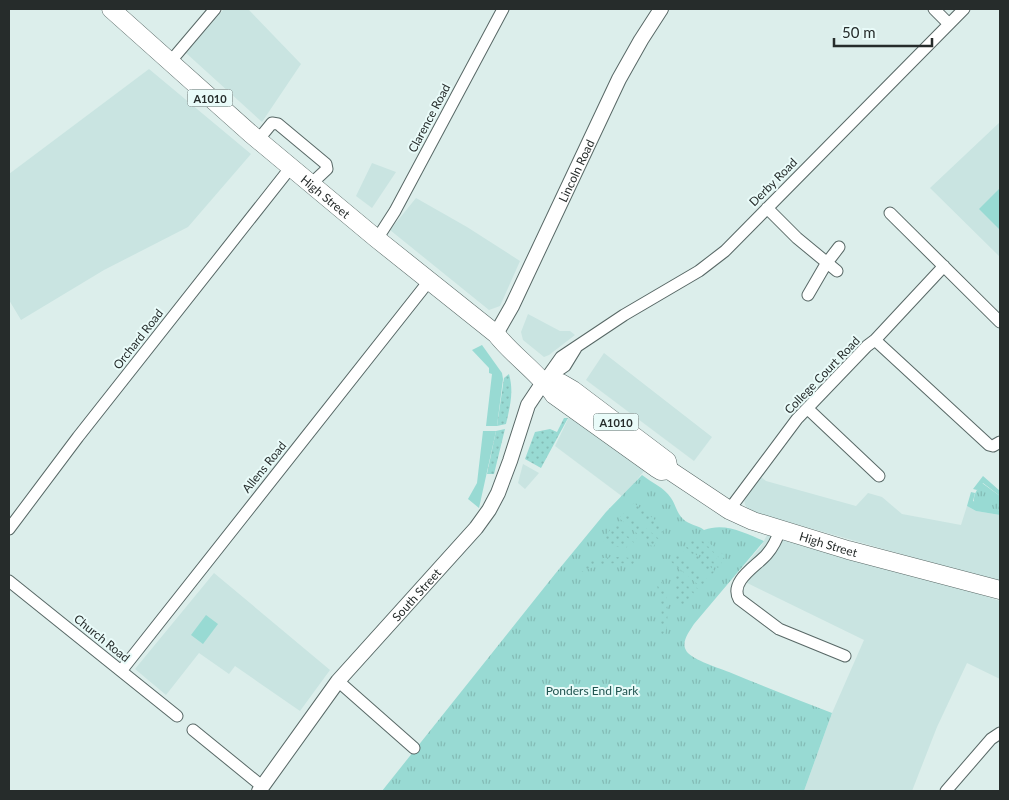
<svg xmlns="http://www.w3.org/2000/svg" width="1009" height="800" font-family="Lato,sans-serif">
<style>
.built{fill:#c9e4e1}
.grass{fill:#98dad3}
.park{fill:url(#park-tufts)}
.garden{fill:url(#garden-dots)}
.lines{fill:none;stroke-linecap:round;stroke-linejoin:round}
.minor-casing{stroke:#586866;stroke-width:13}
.tertiary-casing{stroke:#586866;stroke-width:16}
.primary-casing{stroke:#586866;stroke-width:19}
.minor{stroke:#fff;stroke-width:11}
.tertiary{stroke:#fff;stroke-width:14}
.primary{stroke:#fff;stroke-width:18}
.labels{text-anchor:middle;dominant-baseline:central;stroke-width:4;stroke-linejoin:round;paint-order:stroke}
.shield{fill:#e9fbf9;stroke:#606a69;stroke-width:1}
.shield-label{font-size:11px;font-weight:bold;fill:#262c2b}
.street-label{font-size:12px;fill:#262c2b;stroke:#e9fbf9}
.park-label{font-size:12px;fill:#215551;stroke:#e9fbf9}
</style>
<defs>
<pattern id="park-tufts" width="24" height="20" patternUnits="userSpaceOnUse" patternTransform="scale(1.25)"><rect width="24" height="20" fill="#98dad3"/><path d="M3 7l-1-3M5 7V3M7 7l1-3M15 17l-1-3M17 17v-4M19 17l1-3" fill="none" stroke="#83bbb5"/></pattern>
<pattern id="garden-dots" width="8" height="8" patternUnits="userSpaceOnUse" patternTransform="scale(1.25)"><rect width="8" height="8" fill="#98dad3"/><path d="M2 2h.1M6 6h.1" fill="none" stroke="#83bbb5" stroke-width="1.8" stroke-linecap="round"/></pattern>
</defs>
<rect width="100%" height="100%" fill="#dceeeb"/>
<!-- built -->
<path class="built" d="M224 9H248L301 64 262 122 186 53Z
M149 69 251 154 188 227 104 270 21 320 9 300V174Z
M1000 122V257L930 188Z
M372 163 396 172 372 208 356 196Z
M416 198 467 227 520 261 500 306 489 310 390 230Z
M528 314 560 331H570L575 335 549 355 544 357 523 340 521 332Z
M604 353 712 437 694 461 586 380Z
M569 417 644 471 623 497 555 446Z
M523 464 539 473 525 489 518 483Z
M761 477 766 481 856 506 868 493 882 497 902 514 961 525 967 506 976 511 1000 515V582L750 511 745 505 744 499Z
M767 535 865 563 924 576 1000 601V679L967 663 937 727 912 791H804L832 713 864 640 735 577 761 546Z
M214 573 330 670 300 711 235 666 229 674 199 653 166 695 135 669Z"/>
<!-- grass -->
<path class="grass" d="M1000 188V230L979 209Z
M482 345 502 373 503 379 497 426H486L492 374 489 373V368L472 350Z
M483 431H496L479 508 468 499 477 483Z
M983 476 1000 491V496L983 483 977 490 973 489Z
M971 492 975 493 973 501 1000 511V515L976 511 967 506Z
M206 615 218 624 203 644 191 635Z"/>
<!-- park -->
<path class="park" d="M642 475C652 483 664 487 671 498 676 505 676 512 683 519 689 525 698 525 704 530 725 522 745 533 764 541L694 624C689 632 680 643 687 652 694 660 718 668 729 672 763 686 798 700 832 713L804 791H382L555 574 606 512Z
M982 483 1000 496V511L975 506C972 497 976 490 982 483Z"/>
<!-- garden -->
<path class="garden" d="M509 374C514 392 510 406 506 424L497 426 504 378Z
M564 418H568L541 468 525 459 535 432 550 429 557 432Z
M505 429 494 474H487L496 431Z
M634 503 665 528 661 533 630 507Z
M626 511 659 539 653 547 619 518Z
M617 523 641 542 638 546 614 527Z
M611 529 629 544 626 548 610 546 602 540Z
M691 537 722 563 718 568 687 542Z
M703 538 725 556 722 560 700 541Z
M686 546 715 571 711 575 682 550Z
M677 553 707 579 701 587 670 561Z
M623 557 636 559 633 564C615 562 598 563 582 572L579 567C592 558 607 557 623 557Z
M676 571 698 589 694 594 673 576Z
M661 580C669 598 669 616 665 635L659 634C662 617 663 602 657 586Z
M677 584 691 597 683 607 677 603 674 588Z"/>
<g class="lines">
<!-- minor casing -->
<g class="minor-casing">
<path id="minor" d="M934 9 949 24
M170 62 215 9
M258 140 272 123 278 124 326 164 327 169 311 184
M767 208 797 238 837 271
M890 213 1000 322
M377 239 395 211 503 9
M808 295 826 264 839 247
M875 340 989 445 993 446 1000 442
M549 377 565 366 576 348
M544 381 561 357 624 315 699 271 725 251 964 9
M808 409 879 476
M729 510 797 419 867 346 875 340 944 266
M9 529 78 437 291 167
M780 530C777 539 773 547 767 554 757 566 729 581 739 599L779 629 845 656
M9 581 177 716
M121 671 429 281
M338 681 414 748
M193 730 263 787
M946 791 991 739 1000 733"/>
</g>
<!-- tertiary casing -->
<g class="tertiary-casing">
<g id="tertiary">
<path id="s1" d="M496 334 512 306 619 79 641 40 661 9"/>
<path id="s2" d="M259 791 338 681 476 528 489 510 498 493 510 461 528 405 544 381"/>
</g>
</g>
<!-- primary casing -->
<g class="primary-casing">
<g id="primary">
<path id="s3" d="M111 9 251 134 377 239 496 334C513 356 538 372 554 395L656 468 661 471 669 470 729 510 753 521 848 550 1000 590"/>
<path d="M544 381 561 383 573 390 667 461 669 470"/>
</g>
</g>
<!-- minor -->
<use href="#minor" class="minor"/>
<!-- tertiary -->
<use href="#tertiary" class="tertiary"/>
<!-- primary -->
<use href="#primary" class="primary"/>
</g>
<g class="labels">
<!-- shield labels -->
<g class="shield">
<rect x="187.5" y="89.5" width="45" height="17" rx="4"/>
<rect x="593.5" y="413.5" width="45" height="17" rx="4"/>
</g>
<g class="shield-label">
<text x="210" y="98">A1010</text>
<text x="616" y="422">A1010</text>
</g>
<!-- street labels -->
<g class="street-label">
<text transform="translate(429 118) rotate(-62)">Clarence Road</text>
<text stroke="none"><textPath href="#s1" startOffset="182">Lincoln Road</textPath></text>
<text transform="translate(773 182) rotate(-45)">Derby Road</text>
<text stroke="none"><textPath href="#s3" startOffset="285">High Street</textPath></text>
<text transform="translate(138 339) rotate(-52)">Orchard Road</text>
<text transform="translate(822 375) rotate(-46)">College Court Road</text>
<text transform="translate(264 467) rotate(-51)">Allens Road</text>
<text stroke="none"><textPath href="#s3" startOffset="905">High Street</textPath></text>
<text stroke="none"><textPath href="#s2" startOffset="252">South Street</textPath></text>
<text transform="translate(102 638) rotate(39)">Church Road</text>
</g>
<!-- park labels -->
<g class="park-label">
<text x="592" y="690">Ponders End Park</text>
</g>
</g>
<!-- border -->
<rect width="1009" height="800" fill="none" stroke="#262c2b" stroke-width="20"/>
<!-- scale -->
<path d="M834 38v8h98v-8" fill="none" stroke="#262c2b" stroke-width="2.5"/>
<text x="842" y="38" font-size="15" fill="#262c2b" stroke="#e9fbf9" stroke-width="4" paint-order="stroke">50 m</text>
</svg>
